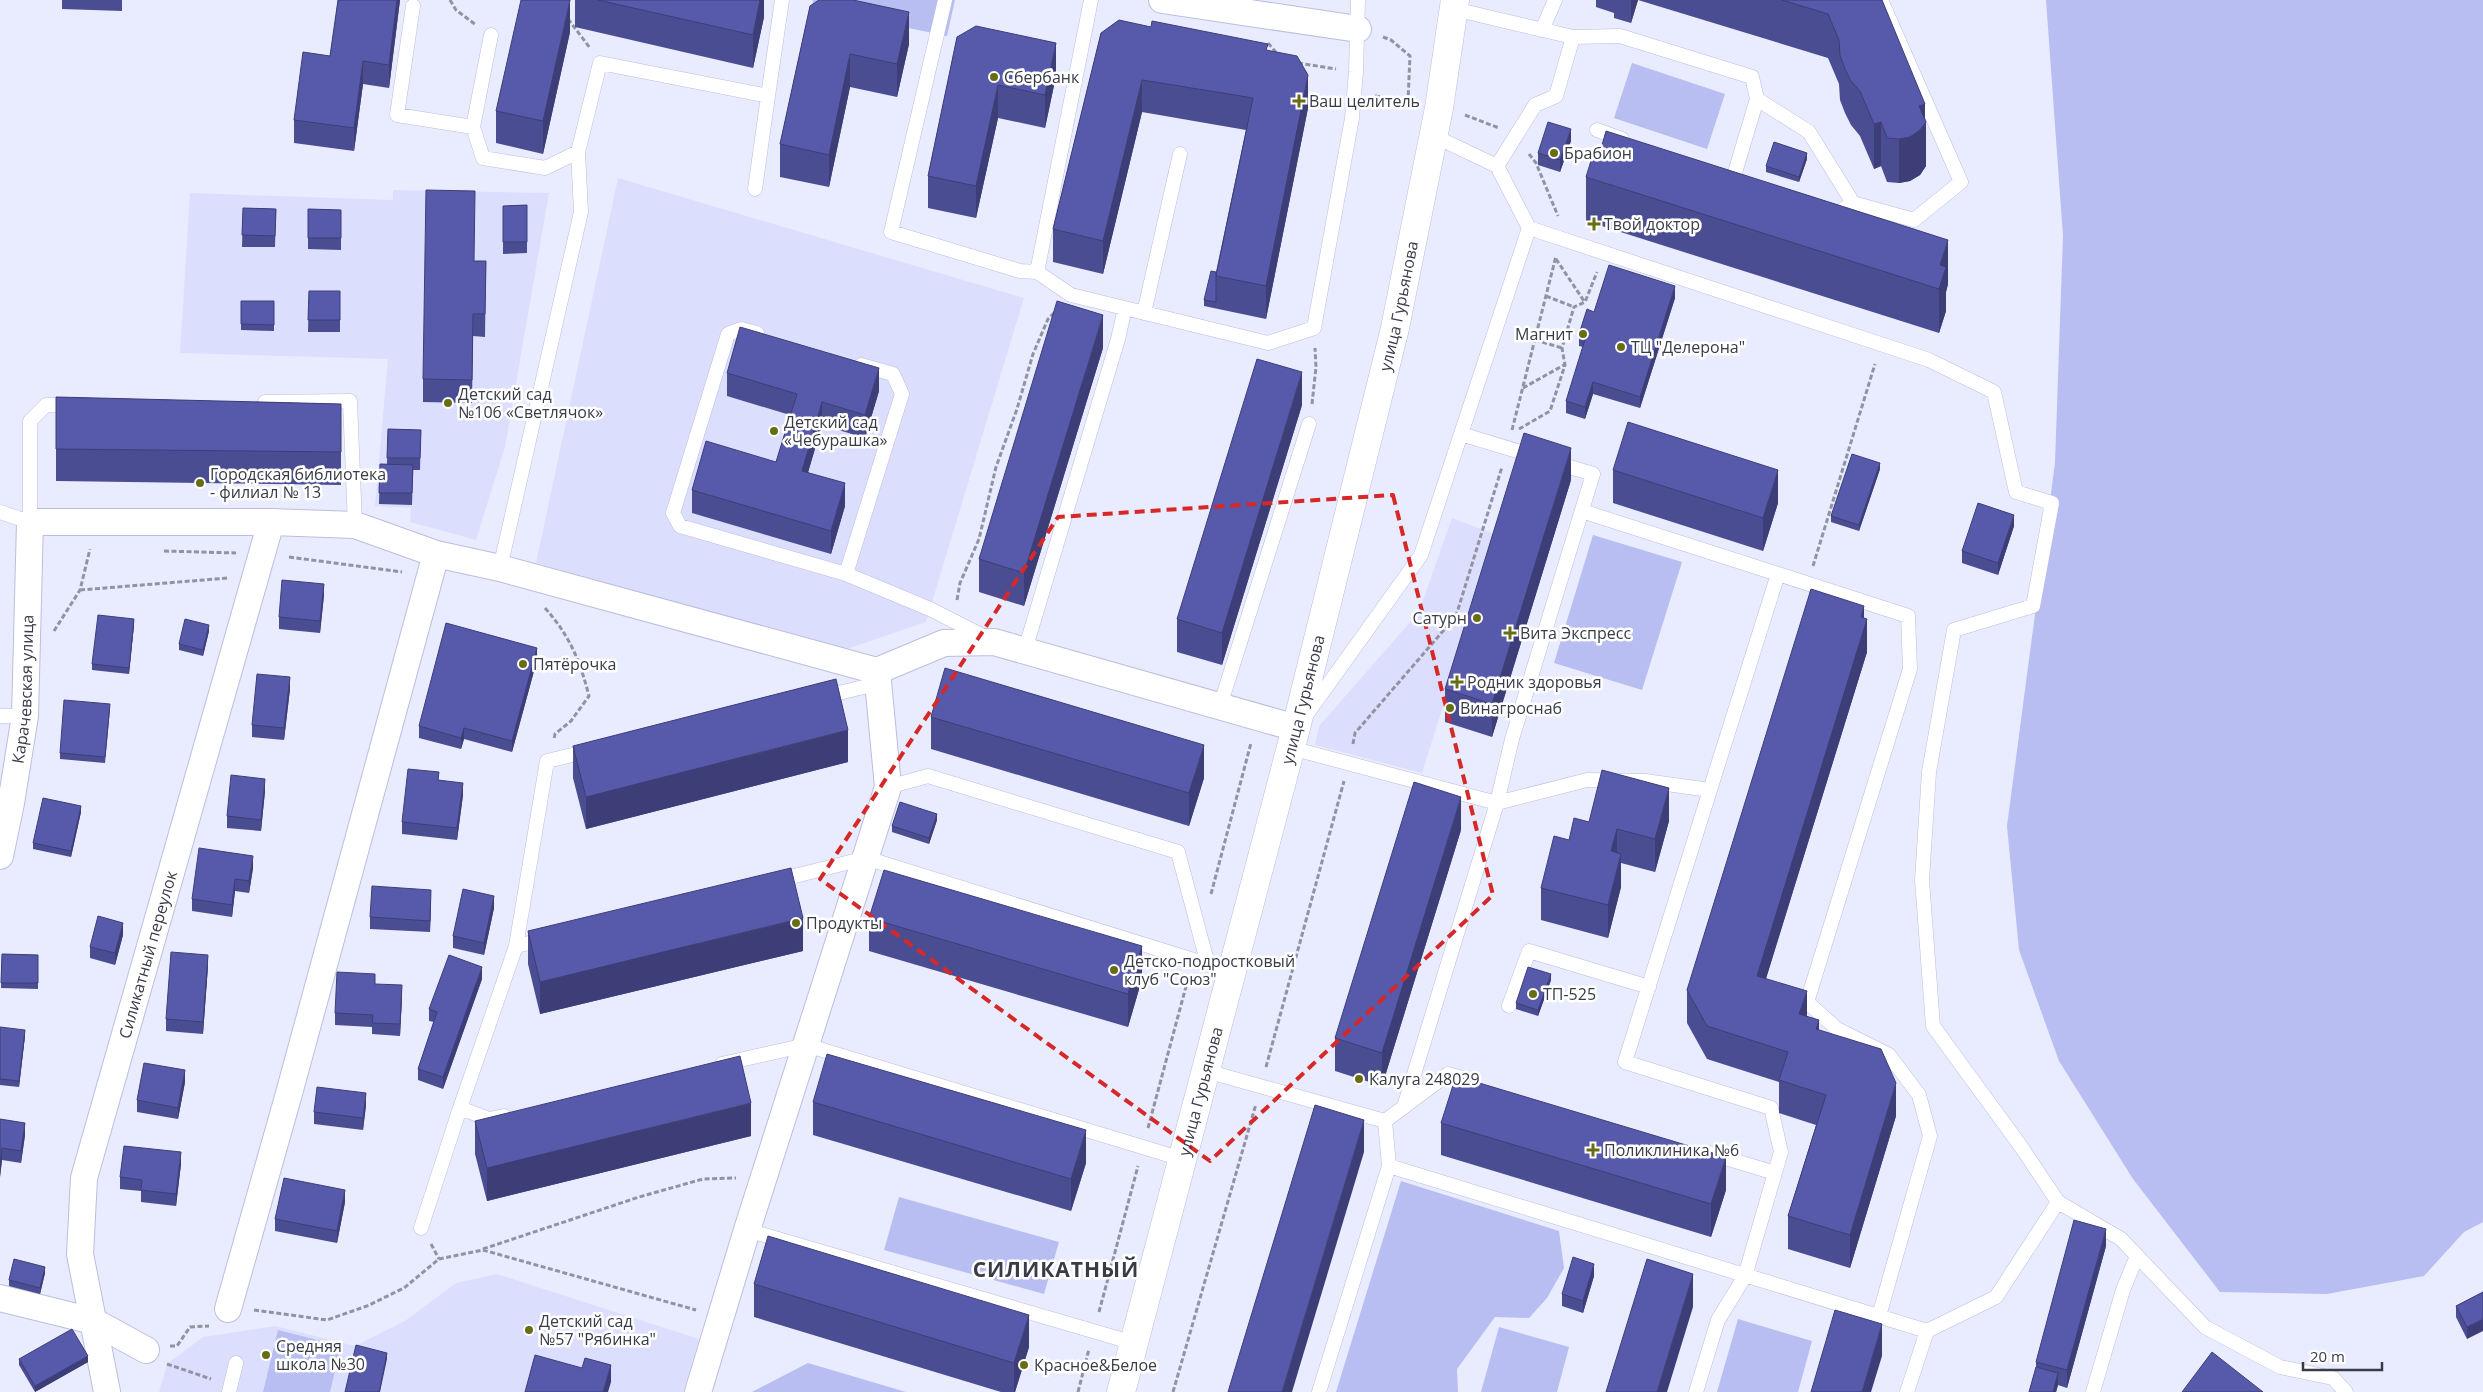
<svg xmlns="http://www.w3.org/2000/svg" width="2483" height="1392" font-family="'Open Sans',sans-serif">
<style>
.built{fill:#dbdffd}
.green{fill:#b8bdf2}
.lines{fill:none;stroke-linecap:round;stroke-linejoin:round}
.lane-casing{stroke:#bbbedd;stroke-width:15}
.street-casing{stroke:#bbbedd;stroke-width:28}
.secondary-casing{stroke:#bbbedd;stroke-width:29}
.path{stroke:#9093a2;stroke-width:3;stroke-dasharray:5 2.5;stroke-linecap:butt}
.lane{stroke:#fff;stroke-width:14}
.street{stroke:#fff;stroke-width:26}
.secondary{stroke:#fff;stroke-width:28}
.wall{fill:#4b4d92}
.shaded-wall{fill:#3d3e77}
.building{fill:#5759aa;stroke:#3d3e77}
.marked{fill:none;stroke:#d62828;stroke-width:4;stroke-dasharray:10 6;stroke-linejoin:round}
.poi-dot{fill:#666d13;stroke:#fff;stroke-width:2}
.labels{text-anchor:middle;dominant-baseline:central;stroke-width:5;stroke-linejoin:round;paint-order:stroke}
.poi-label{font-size:16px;fill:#393b47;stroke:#fff;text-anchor:start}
.street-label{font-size:16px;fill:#393b47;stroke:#fff}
.district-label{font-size:21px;font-weight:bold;letter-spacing:1px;fill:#393b47;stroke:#fff}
</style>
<rect width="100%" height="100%" fill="#e9ecfe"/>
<!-- built -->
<path class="built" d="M618 178 1024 298 926 622 841 651 536 563Z
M393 190 549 193 505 447 476 540 410 522 411 508 375 506 388 359 180 353 190 193 393 200Z
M1452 518 1497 535 1422 773 1315 745 1319 726 1419 612Z
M497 1274 699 1339 683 1392H159L167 1364 203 1337 275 1326 355 1346 405 1321 456 1283Z"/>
<!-- green -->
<path class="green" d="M813 0H955L947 36 812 8Z
M2046 0H2483V1222L2464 1232 2424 1276 2327 1294 2220 1292 2133 1179 2059 1061 2019 950 2007 826 2055 463 2063 236Z
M1632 63 1725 94 1707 149 1614 118Z
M1593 535 1682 562 1642 690 1554 663Z
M1401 1181 1559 1231 1564 1268 1547 1298 1529 1318 1495 1317 1457 1369 1458 1392H1336Z
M899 1197 1059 1242 1044 1294 884 1250Z
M1738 1319 1812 1341 1798 1392H1717Z
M1499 1327 1569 1347 1557 1392H1481Z
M278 1330 341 1346 330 1392H263Z
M808 1363 906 1392H752Z"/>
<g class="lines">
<!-- lane casing -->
<g class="lane-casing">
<path id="lane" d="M945 0 891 232 1020 271 1037 272
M1091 0 1037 272 1071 295 1268 343 1314 328 1352 118 1356 72 1358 0
M413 6 397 115 473 127
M1454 9 1573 37 1556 96 1535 105 1497 166
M1542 30 1555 0
M491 35 473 127 483 158 545 168 578 152
M1573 37 1620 36 1752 77 1757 99 1733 179 1743 182
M1757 99 1809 132 1853 203 1836 214 1830 212
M1597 130 1622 139
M1434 136 1497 166 1529 228 1929 360 1994 392 2016 492 2052 503 2033 606 1954 630 1929 772 1922 880 1933 1026 2022 1148 2058 1202
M755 189 768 96
M1853 203 1914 220 1961 182 1881 0
M1144 313 1180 154
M757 333 741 329 728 334 673 513 680 526 846 574 930 609 987 638
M265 402 350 401 355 525
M1582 511 1778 574
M0 512 30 522V421L46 405H73
M500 568 581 212 578 152 600 63 768 96 782 0
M846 574 902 394 893 374 861 365
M1025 650 1118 339 1125 308
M822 697 876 684
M1220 706 1309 424
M1307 714 1421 555 1529 228
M0 716H25
M1291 748 1497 803 1587 780 1645 781 1710 790 1778 574 1908 616 1910 669 1807 1002 1837 1029 1889 1055 1919 1095 1930 1136 1879 1316
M888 787 928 776 1178 852 1208 965
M775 881 866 858 1232 972
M516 946 547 761 589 751
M1509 1006 1529 951 1649 987
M722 1064 806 1045 1182 1159
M1206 1071 1385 1121 1389 1166 1319 1392
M1404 1107 1497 803 1512 739 1593 474 1461 434
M504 1116 489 1119 460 1108 516 946 546 939
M1385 1121 1448 1074 1473 1081
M1709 1153 1775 1173
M1389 1166 1927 1331 1907 1392
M421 1228 460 1108
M747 1230 1134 1343
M1927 1331 1996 1297 2058 1202 2121 1239 2205 1327 2280 1367 2333 1378 2346 1392
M229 1392 236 1363
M1696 1392 1718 1320 1745 1276 1781 1152 1771 1108 1625 1062 1710 790
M2093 1392 2123 1290 2137 1256"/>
</g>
<!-- street casing -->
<g class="street-casing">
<g id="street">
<path d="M1162 0 1358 29"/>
<path id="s1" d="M0 856 11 803 25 716 30 522H271L355 525 436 554 500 568 877 671 944 643 994 642 1296 728"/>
<path d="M0 1298 93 1321 146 1350"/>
<path d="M228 1309 288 1097 436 554"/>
<path id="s2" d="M107 1392 80 1254 84 1178 271 522"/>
<path d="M698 1392 747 1230 888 787 877 671"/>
</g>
</g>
<!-- secondary casing -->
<g class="secondary-casing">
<g id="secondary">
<path id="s3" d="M1121 1392 1296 728 1395 328 1439 108 1455 0"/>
</g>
</g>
<!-- path -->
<path class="path" d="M450 0 456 10 476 25
M568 19 590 48
M1383 37 1391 40 1410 56 1408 101
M1268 43 1279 56
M1298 63 1336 69
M1375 96 1413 102
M1465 115 1499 128
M1529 154 1536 163 1558 216
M1556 259 1584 301
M1546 296 1574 307
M1535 340 1562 348
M1523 388 1564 365
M1312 404 1316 367 1315 348
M1519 429 1550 411 1565 365 1562 348 1574 307 1585 302 1597 272
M1512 430 1556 256
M164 551 236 553
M289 557 402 572
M1813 566 1875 364
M80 590 228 578
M957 600 960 583 979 539 996 467 1017 409 1033 354 1048 319 1057 310
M545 608C570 636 580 661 589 696L571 721 555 734 554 739
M54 631 80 590 90 549
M1353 744 1355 733 1456 616 1502 467
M1211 894 1251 743
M1266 1067 1344 781
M1148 1128 1188 979
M431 1244 439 1259
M483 1249 639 1197 703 1179 736 1178
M254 1310 327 1320 367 1306 404 1288 439 1259 483 1250 696 1310
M1099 1312 1138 1166
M170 1346H177L190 1327 209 1326
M167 1364 211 1379
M1078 1392 1089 1349
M1173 1392 1256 1104"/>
<!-- lane -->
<use href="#lane" class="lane"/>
<!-- street -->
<use href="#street" class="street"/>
<!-- secondary -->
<use href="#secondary" class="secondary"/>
</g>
<!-- wall -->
<path class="wall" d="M62 0H122V11L62 9Z
M338 0H400L389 88 363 84 354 151 294 143V120L330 56Z
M575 0H764V17L753 68 575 27Z
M1596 0H1882L1925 119 1926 166 1920 175 1910 181 1899 183 1887 182 1881 166 1874 169 1860 136 1851 125 1845 113 1840 100 1839 84 1828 58 1638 0 1631 23 1614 18V13L1596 7Z
M810 6 909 44 897 97 850 87 829 187 780 177V144Z
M570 32 543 154 496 143V111Z
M1101 33 1268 51 1308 108 1266 319 1204 306V300L1216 272 1246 130 1142 112 1103 274 1053 262V229Z
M957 37 1056 76 1045 128 998 118 976 218 928 208V176Z
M1571 141 1560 172 1538 165V153Z
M1807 159 1799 182 1766 172V166Z
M1586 177 1948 284 1946 292V311L1939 333 1586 221Z
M527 205V253L503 254V206Z
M243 208 276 209 275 247H242Z
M308 209 341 210V250L308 249Z
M474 261H486L485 337 473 336 472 403 423 402V379Z
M309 291H340V332H308Z
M1675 298 1640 408 1593 394 1585 419 1566 413V401L1583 347 1579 346V334L1594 312Z
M241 301H274V331L241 330Z
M1103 348 1024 606 979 592V559Z
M727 373 879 391 865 438 822 425 808 472 845 506 831 554 692 513V490L776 462 790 415 727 396Z
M56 397 341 404V485L56 481Z
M1302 405 1222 665 1177 652V619Z
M388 429 421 430 420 470H413L412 505 379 504 380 464H387Z
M1880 469 1859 531 1831 522V516Z
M1613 470 1778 503 1763 551 1613 503Z
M1571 480 1492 737 1445 722V689Z
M2014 526 1998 575 1962 563V551Z
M324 595 320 633 279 629V617Z
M1864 618 1867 652 1766 978 1807 1016 1896 1116 1850 1268 1788 1249V1216L1816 1125 1779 1113V1082L1707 1059 1687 1023V990Z
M134 625 129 674 92 670V664Z
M209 631 203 656 179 650V644Z
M537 660 512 752 464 739 461 749 419 738V726Z
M290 689 284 740 252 737V725Z
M110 709 105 763 60 759V753Z
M931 717 1204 778 1189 826 931 749Z
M573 746 848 762 586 829 573 778Z
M439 780 463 795 457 840 402 834V822Z
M265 791 261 831 227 828V816Z
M81 812 71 857 33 849V843Z
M937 820 929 844 892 832V826Z
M1669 821 1655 872 1621 863V887L1608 938 1541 920V888L1569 840 1589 822Z
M1461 830 1382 1086 1335 1071V1038Z
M253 868 249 893 235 891 232 917 192 911V899Z
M431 902 430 932 370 929V917Z
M494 908 484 955 453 948V936Z
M869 918 1142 979 1128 1027 869 951Z
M528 931 803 951 540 1014 528 964Z
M123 935 115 965 90 958V947Z
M2 954 38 955V989L1 988Z
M208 966 203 1034 166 1031V1019Z
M482 979 443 1089 418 1080V1069L434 1022 429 1021V1009Z
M1551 980 1538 1016 1516 1009V1003Z
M375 984 402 997 400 1036 372 1034V1027L335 1025V1013Z
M0 1027 25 1036 19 1087 0 1085Z
M185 1082 178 1119 137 1112V1100Z
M813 1102 1086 1163 1071 1211 813 1135Z
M366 1105 363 1130 314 1124V1112Z
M0 1119 25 1135 21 1163 2 1160 0 1177Z
M475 1121 751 1136 487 1201 475 1154Z
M1441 1123 1726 1190 1711 1237 1441 1155Z
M181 1164 176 1206 141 1202V1191L120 1189V1177Z
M345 1202 337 1243 275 1231V1219Z
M2106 1246 2067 1388 2058 1385 2056 1392H2029L2036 1367V1362Z
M45 1273 40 1294 9 1286V1280Z
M1594 1276 1583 1313 1562 1306V1294Z
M754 1284 1029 1347 1015 1392H1001L754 1317Z
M2483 1292 2467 1339 2456 1317V1306Z
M19 1359 88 1362 35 1392 19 1365Z"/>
<!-- shaded-wall -->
<path class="shaded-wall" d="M397 0H400L389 88V65Z
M570 0V32L543 154V121Z
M760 0H764V17L753 68V35Z
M1631 0H1638L1631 23Z
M909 12V44L897 97V64Z
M1056 43V76L1045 128V95Z
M850 54V87L829 187V155Z
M363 61V84L354 151V128Z
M1308 75V108L1266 319V286Z
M1142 80V112L1103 274V241Z
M998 85V118L976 218V186Z
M1925 104V123L1926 122V166L1920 175 1910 181 1899 183V139L1919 106Z
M1881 122V166L1874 169V124Z
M1571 129V141L1560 172V160Z
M1807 153V159L1799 182V177Z
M1948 240V284L1946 292V311L1939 333V289L1940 265Z
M1675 286V298L1640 408V397Z
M1103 315V348L1024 606V573Z
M879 368V391L865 438V415Z
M1302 372V405L1222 665V633Z
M1593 382V394L1585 419V407Z
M822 402V425L802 493V471Z
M1571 448V480L1492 737V704Z
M1880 463V469L1859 531V525Z
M1778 470V503L1763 551V518Z
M845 483V506L831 554V531Z
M2014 515V526L1998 575V563Z
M324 584V595L320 633V621Z
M1864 606V627L1867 619V652L1757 1008V976Z
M134 619V625L129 674V668Z
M209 625V631L203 656V650Z
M537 648V660L512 752V741Z
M290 677V689L284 740V728Z
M464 728V739L461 749V738Z
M848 730V762L586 829V797Z
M1204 745V778L1189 826V793Z
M265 779V791L261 831V820Z
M463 783V795L457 840V828Z
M1669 788V821L1655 872V839Z
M1461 797V830L1382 1086V1053Z
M81 806V812L71 857V851Z
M937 814V820L929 844V838Z
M1617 829V862L1611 851Z
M1621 854V887L1608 938V905Z
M253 856V868L249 893V881Z
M235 879V891L232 917V905Z
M431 890V902L430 932V921Z
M494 896V908L484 955V943Z
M803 918V951L540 1014V982Z
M123 923V935L115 965V953Z
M1142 946V979L1128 1027V994Z
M208 955V966L203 1034V1022Z
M482 967V979L443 1089V1077Z
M1551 974V980L1538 1016V1010Z
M402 985V997L400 1036V1024Z
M1807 991V1023L1799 1014Z
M1819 1020V1052L1816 1029Z
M25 1030V1036L19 1087V1081Z
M185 1070V1082L178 1119V1108Z
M1896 1083V1116L1850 1268V1235Z
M366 1093V1105L363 1130V1118Z
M751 1103V1136L487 1201V1168Z
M1364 1120V1152L1292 1392H1282Z
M25 1123V1135L21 1163V1151Z
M1086 1130V1163L1071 1211V1179Z
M2 1148V1160L0 1177V1166Z
M181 1152V1164L176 1206V1194Z
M1726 1157V1190L1711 1237V1204Z
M345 1190V1202L337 1243V1231Z
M2106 1229V1246L2067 1388V1370Z
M1594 1264V1276L1583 1313V1301Z
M45 1267V1273L40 1294V1288Z
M1693 1274V1307L1667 1392H1657Z
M1029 1315V1347L1015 1392H1014V1363Z
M2483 1319V1331L2467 1339V1327Z
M1882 1324V1356L1871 1392H1862Z
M387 1353V1359L380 1392H379Z
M88 1356V1362L35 1392V1386Z
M611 1365V1382L608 1392H603Z
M2058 1373V1385L2056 1392H2053Z"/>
<!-- building -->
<path class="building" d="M338 0H397L389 65 363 61 354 128 294 120 303 52 330 56Z
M521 0H570L543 121 496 111Z
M598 0H760L753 35Z
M819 0H853L909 12 897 64 850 54 829 155 780 144 810 6Z
M1782 0H1882L1925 104 1919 106 1926 122 1920 130 1910 137 1899 139 1887 138 1881 122 1874 124 1860 91 1851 81 1845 69 1840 55 1839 40 1828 14Z
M1119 20 1151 27 1152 21 1268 44 1266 50 1297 56 1308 75 1266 286 1216 276 1253 98 1142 80 1103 241 1053 229 1101 33Z
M976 26 1056 43 1045 95 998 85 976 186 928 176 957 37Z
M1548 122 1571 129 1560 160 1538 153Z
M1606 131 1948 240 1940 265 1946 267 1939 289 1586 177 1594 151 1600 152Z
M1774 142 1807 153 1799 177 1766 166Z
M426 190 475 191 474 261H486L485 314H473L472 380 423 379Z
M527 205V242H503V206Z
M243 208 276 209 275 236 242 235Z
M308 209 341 210V238H308Z
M1609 265 1675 286 1640 397 1593 382 1585 407 1566 401 1586 336 1579 334 1587 309 1594 312Z
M1211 271 1216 272V302L1204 300Z
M309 291H340V320H308Z
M241 301H274V325L241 324Z
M1057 301 1103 315 1024 573 979 559Z
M740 327 879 368 865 415 822 402 802 471 845 483 831 531 692 490 706 441 776 462 797 394 727 373Z
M1257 359 1302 372 1222 633 1177 619Z
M56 397 341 404V452L56 449Z
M1628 422 1778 470 1763 518 1613 470Z
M388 429 421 430 420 458H387Z
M1524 433 1571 448 1492 704 1445 689Z
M1852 454 1880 463 1859 525 1831 516Z
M380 464 413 465 412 493H379Z
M1978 503 2014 515 1998 563 1962 551Z
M282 580 324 584 320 621 279 617Z
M1811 589 1864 606 1861 617 1867 619 1757 976 1807 991 1799 1014 1819 1020 1816 1029 1881 1049 1896 1083 1850 1235 1788 1216 1826 1095 1779 1080 1788 1052 1707 1026 1687 990Z
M98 615 134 619 129 668 92 664Z
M185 619 209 625 203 650 179 644Z
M446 623 537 648 512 741 464 728 461 738 419 726Z
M945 668 1204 745 1189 793 931 717Z
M257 674 290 677 284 728 252 725Z
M836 679 848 730 586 797 573 746Z
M64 700 110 704 105 757 60 753Z
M408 769 439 772 438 780 463 783 457 828 402 822Z
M1602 770 1669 788 1655 839 1617 829 1611 851 1621 854 1608 905 1541 888 1554 836 1569 840 1574 818 1589 822Z
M231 775 265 779 261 820 227 816Z
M1414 782 1461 797 1382 1053 1335 1038Z
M43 798 81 806 71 851 33 843Z
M900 802 937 814 929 838 892 826Z
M199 848 253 856 249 881 235 879 232 905 192 899Z
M791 868 803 918 540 982 528 931Z
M884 870 1142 946 1128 994 869 918Z
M372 886 431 890 430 921 370 917Z
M463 889 494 896 484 943 453 936Z
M98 916 123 923 115 953 90 947Z
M171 952 208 955 203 1022 166 1019Z
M2 954 38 955V983H1Z
M449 955 482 967 443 1077 418 1069 437 1012 429 1009Z
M1528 967 1551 974 1538 1010 1516 1003Z
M337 972 375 974V984L402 985 400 1024 372 1023 373 1015 335 1013Z
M0 1027 25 1030 19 1081 0 1079Z
M827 1054 1086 1130 1071 1179 813 1102Z
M740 1056 751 1103 487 1168 475 1121Z
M144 1063 185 1070 178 1108 137 1100Z
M1456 1076 1726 1157 1711 1204 1441 1123Z
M317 1087 366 1093 363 1118 314 1112Z
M1315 1105 1364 1120 1282 1392H1228Z
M0 1119 25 1123 21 1151 2 1148 0 1166Z
M124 1146 181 1152 176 1194 141 1190 142 1180 120 1177Z
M284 1178 345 1190 337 1231 275 1219Z
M2074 1220 2106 1229 2067 1370 2036 1362Z
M768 1236 1029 1315 1014 1363 754 1284Z
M1573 1257 1594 1264 1583 1301 1562 1294Z
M14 1259 45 1267 40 1288 9 1280Z
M1647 1259 1693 1274 1657 1392H1606Z
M2483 1292V1319L2467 1327 2456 1306Z
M1835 1310 1882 1324 1862 1392H1811Z
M72 1329 88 1356 35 1386 19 1359Z
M356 1345 387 1353 379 1392H345Z
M2212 1352 2263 1392H2182Z
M535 1355 582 1368 585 1358 611 1365 603 1392H525Z
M2036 1367 2058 1373 2053 1392H2029Z"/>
<!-- marked area -->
<path class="marked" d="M1393 495 1493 895 1210 1161 820 879 1058 517Z"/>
<!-- markers -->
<g class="poi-dot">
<circle cx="994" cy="77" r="5"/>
<path d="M1296.5 93.5h5v5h5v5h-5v5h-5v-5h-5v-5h5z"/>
<circle cx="1554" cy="153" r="5"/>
<path d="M1591.5 216.5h5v5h5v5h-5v5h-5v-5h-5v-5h5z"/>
<circle cx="1583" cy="334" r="5"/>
<circle cx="1621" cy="347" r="5"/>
<circle cx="448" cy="403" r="5"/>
<circle cx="774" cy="431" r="5"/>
<circle cx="200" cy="483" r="5"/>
<circle cx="1477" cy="618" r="5"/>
<path d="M1507.5 625.5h5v5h5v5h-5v5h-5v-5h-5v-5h5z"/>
<circle cx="523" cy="664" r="5"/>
<path d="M1454.5 674.5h5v5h5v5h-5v5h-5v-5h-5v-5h5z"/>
<circle cx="1450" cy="708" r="5"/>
<circle cx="796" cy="923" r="5"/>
<circle cx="1114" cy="970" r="5"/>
<circle cx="1533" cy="994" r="5"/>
<circle cx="1359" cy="1079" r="5"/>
<path d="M1590.5 1142.5h5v5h5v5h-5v5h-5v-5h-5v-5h5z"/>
<circle cx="529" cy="1330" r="5"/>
<circle cx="266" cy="1355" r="5"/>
<circle cx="1024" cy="1365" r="5"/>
</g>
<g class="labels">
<!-- poi labels -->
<g class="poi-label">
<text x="1004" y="77">Сбербанк</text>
<text x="1309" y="101">Ваш целитель</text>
<text x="1564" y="153">Брабион</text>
<text x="1604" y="224">Твой доктор</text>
<text x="1573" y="334" text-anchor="end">Магнит</text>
<text x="1631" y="347">ТЦ "Делерона"</text>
<text x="458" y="394">Детский сад<tspan x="458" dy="18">№106 «Светлячок»</tspan></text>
<text x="784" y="422">Детский сад<tspan x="784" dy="18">«Чебурашка»</tspan></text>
<text x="210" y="474">Городская библиотека<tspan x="210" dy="18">- филиал № 13</tspan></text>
<text x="1467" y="618" text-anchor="end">Сатурн</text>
<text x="1520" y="633">Вита Экспресс</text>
<text x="533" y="664">Пятёрочка</text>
<text x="1467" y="682">Родник здоровья</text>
<text x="1460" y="708">Винагроснаб</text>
<text x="806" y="923">Продукты</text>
<text x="1124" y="961">Детско-подростковый<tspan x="1124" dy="18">клуб "Союз"</tspan></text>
<text x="1543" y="994">ТП-525</text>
<text x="1369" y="1079">Калуга 248029</text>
<text x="1604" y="1150">Поликлиника №6</text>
<text x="539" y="1321">Детский сад<tspan x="539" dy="18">№57 "Рябинка"</tspan></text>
<text x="276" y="1346">Средняя<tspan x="276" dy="18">школа №30</tspan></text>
<text x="1034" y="1365">Красное&amp;Белое</text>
</g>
<!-- street labels -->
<g class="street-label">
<text stroke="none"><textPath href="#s3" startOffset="1121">улица Гурьянова</textPath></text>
<text stroke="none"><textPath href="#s1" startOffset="169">Карачевская улица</textPath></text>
<text stroke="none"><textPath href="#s3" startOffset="716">улица Гурьянова</textPath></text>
<text stroke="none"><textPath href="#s2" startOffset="449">Силикатный переулок</textPath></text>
<text stroke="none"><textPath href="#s3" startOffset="311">улица Гурьянова</textPath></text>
</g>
<!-- district labels -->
<g class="district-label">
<text x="1056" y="1269">СИЛИКАТНЫЙ</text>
</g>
</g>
<!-- scale -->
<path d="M2303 1362v8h79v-8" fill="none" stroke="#393b47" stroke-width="2.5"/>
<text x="2310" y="1362" font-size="15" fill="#393b47" stroke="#ffffff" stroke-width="4" paint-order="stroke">20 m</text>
</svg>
